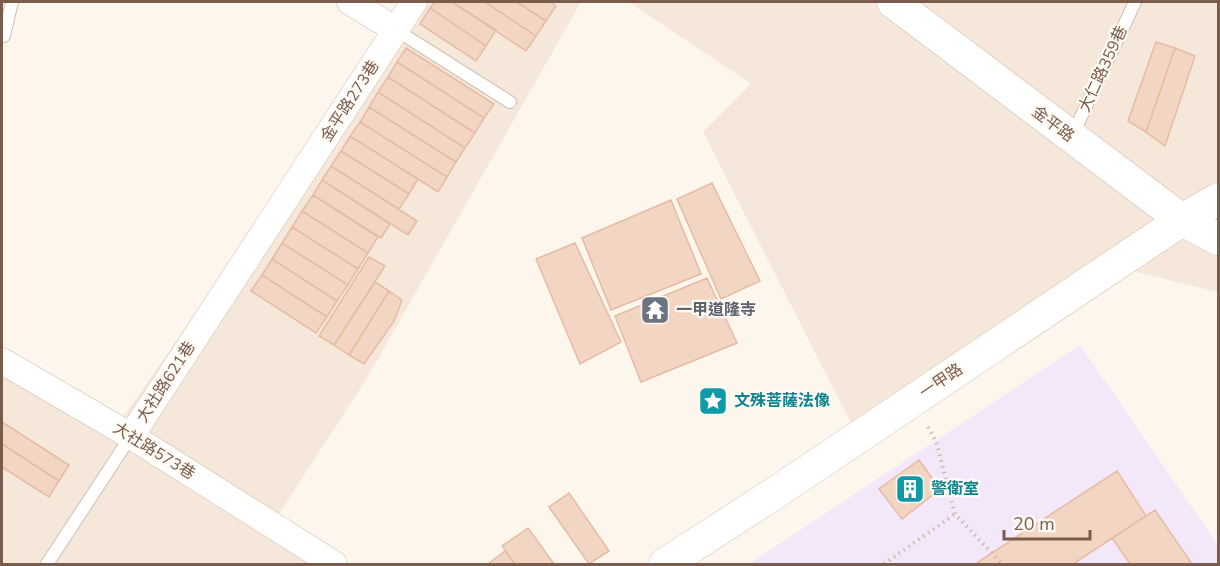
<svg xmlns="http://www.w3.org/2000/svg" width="1220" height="566" font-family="'Nunito Sans','Noto Sans TC',sans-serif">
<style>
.residential{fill:#f5e8da}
.education{fill:#f3e8fa}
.building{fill:#f3d5c3;stroke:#e6bba3;stroke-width:1.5}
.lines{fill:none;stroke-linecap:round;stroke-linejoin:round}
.service-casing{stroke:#d1beb0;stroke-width:14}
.minor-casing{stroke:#d1beb0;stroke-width:27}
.tertiary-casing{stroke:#d1beb0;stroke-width:33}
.path{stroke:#d9b8a5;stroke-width:4;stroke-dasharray:1.5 4.5;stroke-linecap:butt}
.service{stroke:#fff;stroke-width:12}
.minor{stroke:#fff;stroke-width:26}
.tertiary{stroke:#fff;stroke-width:32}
.labels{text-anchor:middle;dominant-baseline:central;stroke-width:4.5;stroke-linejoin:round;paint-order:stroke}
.street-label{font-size:16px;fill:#7a5c4d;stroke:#fffaf3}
.worship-label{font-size:16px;font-weight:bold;fill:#5b616d;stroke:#fffaf3;text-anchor:start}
.culture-label{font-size:16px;font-weight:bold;fill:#0d838f;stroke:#fffaf3;text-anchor:start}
</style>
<rect width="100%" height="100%" fill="#fdf6ec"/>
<!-- residential -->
<path class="residential" d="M399 2H581L367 378 266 534 315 564H2V368L110 436 217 283Z
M629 2H1218V292L1132 271 855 431 703 132 751 84Z"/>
<!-- education -->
<path class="education" d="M1080 345 1218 545V564H749Z"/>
<!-- building -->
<path class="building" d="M435 2H452L496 30 486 46 430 8Z
M452 2H485L536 36 526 51Z
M485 2H517L546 21 536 36Z
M517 2H550L556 6 546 21Z
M430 8 486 46 476 61 420 24Z
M1156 42 1175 48 1146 132 1128 121Z
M406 48 494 104 484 118 397 62Z
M1175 48 1195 56 1165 146 1146 132Z
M397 62 484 118 475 133 388 77Z
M388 77 475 133 465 148 378 92Z
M378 92 465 148 456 162 369 107Z
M369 107 456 162 447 177 360 122Z
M360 122 447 177 438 192 350 136Z
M350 136 418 179 409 194 341 151Z
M341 151 409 194 399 209 331 166Z
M331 166 417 221 408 235 322 180Z
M322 180 390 224 381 238 313 195Z
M712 183 760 281 721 299 677 199Z
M313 195 378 237 368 253 302 211Z
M671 200 701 274 611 310 582 238Z
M302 211 368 253 358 269 292 227Z
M292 227 358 269 348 285 282 243Z
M282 243 348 285 337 301 272 259Z
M575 243 621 342 580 364 536 259Z
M369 257 385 266 334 345 319 336Z
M272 259 337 301 327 317 262 275Z
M262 275 327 317 316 333 251 291Z
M707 278 737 343 641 382 615 316Z
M375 282 389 291 349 355 334 345Z
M389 291 402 300 394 321 364 364 349 355Z
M2 422 69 465 59 481 2 444Z
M2 444 59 481 49 497 2 467Z
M919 460 940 489 902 519 879 489Z
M1117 471 1146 516 1073 564H975Z
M569 493 609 551 589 564 549 507Z
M1155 510 1192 564H1130L1112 538Z
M528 528 554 564H515L502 546Z
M505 551 515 564H490L489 563Z"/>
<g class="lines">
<!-- service casing -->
<g class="service-casing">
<path id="service" d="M396 30 510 102
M4 36 12 2
M1072 136 1135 2
M47 564 131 436"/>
</g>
<!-- minor casing -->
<g class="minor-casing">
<path id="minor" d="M350 2 396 30
M2 361 131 436 334 564
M131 436 414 2"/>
</g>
<!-- tertiary casing -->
<g class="tertiary-casing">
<path id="tertiary" d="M893 2 1182 220 1218 239
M665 564 772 495 1182 220 1218 199"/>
</g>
<!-- path -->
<path class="path" d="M928 427 936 441 955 514 1002 564
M884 564 955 514"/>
<!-- service -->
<use href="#service" class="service"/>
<!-- minor -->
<use href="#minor" class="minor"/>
<!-- tertiary -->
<use href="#tertiary" class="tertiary"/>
</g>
<!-- icons -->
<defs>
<g id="temple-square" transform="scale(1.5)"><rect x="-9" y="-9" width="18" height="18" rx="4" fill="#6b7280" stroke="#fffaf3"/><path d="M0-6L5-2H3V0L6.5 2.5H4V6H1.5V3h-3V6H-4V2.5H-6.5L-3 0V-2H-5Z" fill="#fff"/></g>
<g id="sight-square" transform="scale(1.5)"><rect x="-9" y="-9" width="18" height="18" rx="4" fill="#0f9aa8" stroke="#fffaf3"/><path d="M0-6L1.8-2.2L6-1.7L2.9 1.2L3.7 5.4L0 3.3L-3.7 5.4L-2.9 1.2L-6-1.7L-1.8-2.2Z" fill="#fff"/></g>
<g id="building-square" transform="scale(1.5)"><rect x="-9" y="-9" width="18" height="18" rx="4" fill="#0f9aa8" stroke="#fffaf3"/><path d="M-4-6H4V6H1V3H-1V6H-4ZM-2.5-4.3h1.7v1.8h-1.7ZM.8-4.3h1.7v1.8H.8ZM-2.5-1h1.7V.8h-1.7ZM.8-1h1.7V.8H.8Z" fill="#fff"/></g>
</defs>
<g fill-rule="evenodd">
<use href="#temple-square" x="655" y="310"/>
<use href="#sight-square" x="713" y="401"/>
<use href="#building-square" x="910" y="489"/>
</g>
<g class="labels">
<!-- street labels -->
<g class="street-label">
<text transform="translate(1103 69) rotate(-65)">大仁路359巷</text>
<text transform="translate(350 101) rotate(-57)">金平路273巷</text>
<text transform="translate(1053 124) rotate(37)">金平路</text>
<text transform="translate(941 381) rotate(-34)">一甲路</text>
<text transform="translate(166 382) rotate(-57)">大社路621巷</text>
<text transform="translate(154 451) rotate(32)">大社路573巷</text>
</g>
<!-- worship labels -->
<g class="worship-label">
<text x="676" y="310">一甲道隆寺</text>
</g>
<!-- culture labels -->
<g class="culture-label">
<text x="734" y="401">文殊菩薩法像</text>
<text x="931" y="489">警衛室</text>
</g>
</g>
<!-- border -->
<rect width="1220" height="566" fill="none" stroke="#7a5c4d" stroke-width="6"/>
<!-- scale -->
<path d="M1004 530v9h86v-9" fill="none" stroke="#7a5c4d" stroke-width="3"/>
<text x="1013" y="530" font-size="18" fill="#7a5c4d" stroke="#fffaf3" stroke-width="4.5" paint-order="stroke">20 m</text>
</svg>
